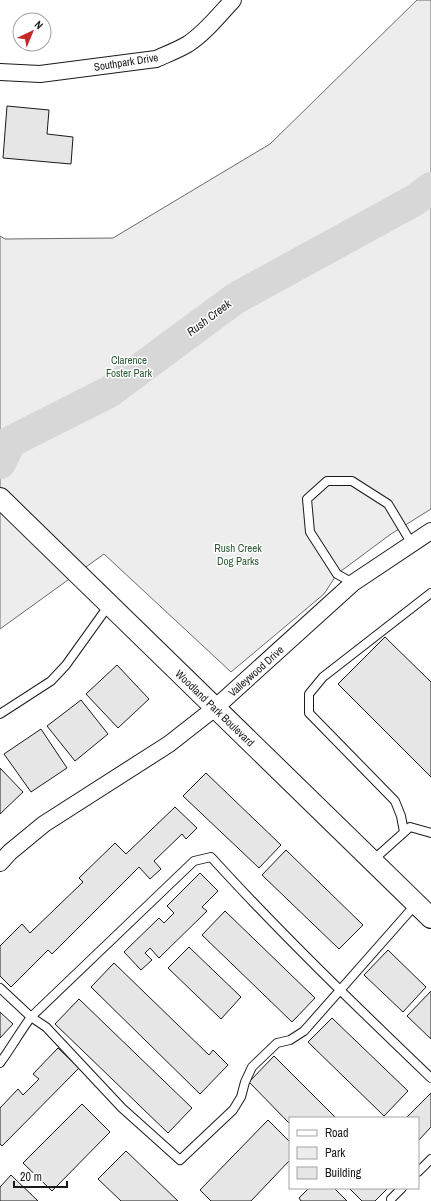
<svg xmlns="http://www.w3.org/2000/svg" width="431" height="1201" font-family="'Archivo Narrow',sans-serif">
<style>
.green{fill:#ededed;stroke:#6a6a6a}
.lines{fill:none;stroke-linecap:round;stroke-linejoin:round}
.river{stroke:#d7d7d7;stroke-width:32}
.building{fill:#e6e6e6;stroke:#1a1a1a}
.service-casing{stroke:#1a1a1a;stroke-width:10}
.minor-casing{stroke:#1a1a1a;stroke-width:18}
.tertiary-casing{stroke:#1a1a1a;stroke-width:22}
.service{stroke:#fff;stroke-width:8}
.minor{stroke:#fff;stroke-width:16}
.tertiary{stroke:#fff;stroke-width:20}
.labels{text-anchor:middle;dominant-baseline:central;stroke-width:3;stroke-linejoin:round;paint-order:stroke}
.street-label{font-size:11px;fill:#1a1a1a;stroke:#fff}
.park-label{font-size:11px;fill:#2b5a34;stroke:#fff}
.water-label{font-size:12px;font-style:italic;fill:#1a1a1a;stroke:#fff}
</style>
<rect width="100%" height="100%" fill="#fff"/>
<!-- green -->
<path class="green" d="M417 0H431V509L391 534 337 574 324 594 231 672 104 554 0 629V236L5 239 113 238 270 144Z"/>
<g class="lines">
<!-- river -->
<path class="river" d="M0 463 10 442 109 392 236 298 415 200 431 188"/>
</g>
<!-- building -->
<path class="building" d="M7 106 49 110 47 134 73 137 71 164 3 158Z
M385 637 431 682V777L338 684Z
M117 665 149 699 118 728 86 694Z
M81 700 108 734 75 761 47 726Z
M41 729 67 768 31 792 4 754Z
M0 768 23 792 0 814Z
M206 773 281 845 259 868 183 796Z
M175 807 197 828 186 839 182 834 154 861 161 869 150 879 139 867 52 954 48 950 11 987 0 976V946L22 924 30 933 83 882 79 878 115 843 126 854Z
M286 850 363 925 339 949 262 875Z
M200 873 218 891 202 907 207 911 159 958 150 948 145 953 152 960 141 970 124 952 159 918 164 923 174 913 167 906Z
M225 911 315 998 292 1022 202 935Z
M189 947 241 997 221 1019 168 968Z
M388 950 426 987 403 1012 364 975Z
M114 963 209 1055 213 1050 228 1065 200 1094 91 987Z
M431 991V1039L407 1016Z
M79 999 192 1108 168 1133 55 1024Z
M0 1012 13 1024 0 1038Z
M332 1018 408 1091 384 1116 308 1042Z
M58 1048 79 1068 2 1146 0 1144V1108L18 1089 23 1095 39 1079 33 1074Z
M274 1056 336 1118H290V1124L249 1082Z
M431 1093V1127L418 1141V1118H406Z
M82 1104 110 1132 52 1191 23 1163Z
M268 1120 290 1142V1160L251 1201H211L200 1190Z
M126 1151 178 1201H121L98 1179Z
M11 1175 38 1201H0V1187Z
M309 1188H334L347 1201H301L299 1198Z
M349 1188H388L375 1201H362Z"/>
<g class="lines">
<!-- service casing -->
<g class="service-casing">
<path id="service" d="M353 583 337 574 310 532 307 499 327 481H352L388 504 412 544
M0 714 51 681 66 665 109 605
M404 832 401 816 395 801 309 713V694L323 677 431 593
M372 861 410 827 431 833
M0 988 31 1017 46 1027 122 1108 180 1160 233 1110 241 1097 245 1082 252 1067 277 1043 290 1040 304 1031 416 904
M0 1063C11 1048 20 1032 31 1017L194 861 211 857C281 934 356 1006 431 1078
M418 1172 431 1159
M391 1199 402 1188"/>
</g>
<!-- minor casing -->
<g class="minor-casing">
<path id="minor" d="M0 72 40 74 156 59C167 54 178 50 188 44 205 33 219 15 233 0
M0 863 10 852 44 824 169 744 215 708 353 583 431 531"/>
</g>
<!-- tertiary casing -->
<g class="tertiary-casing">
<path id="tertiary" d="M0 498 431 918"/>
</g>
<!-- service -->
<use href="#service" class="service"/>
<!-- minor -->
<use href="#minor" class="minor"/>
<!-- tertiary -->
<use href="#tertiary" class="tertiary"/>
</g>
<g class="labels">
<!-- street labels -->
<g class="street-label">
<text transform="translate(126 62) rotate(-9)">Southpark Drive</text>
<text transform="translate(256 671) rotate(-42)">Valleywood Drive</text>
<text transform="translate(215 708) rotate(44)">Woodland Park Boulevard</text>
</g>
<!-- park labels -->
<g class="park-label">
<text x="129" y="360">Clarence<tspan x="129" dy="13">Foster Park</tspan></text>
<text x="238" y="548">Rush Creek<tspan x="238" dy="13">Dog Parks</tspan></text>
</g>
<!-- water labels -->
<g class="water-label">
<text transform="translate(209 318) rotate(-37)">Rush Creek</text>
</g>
</g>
<!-- legend -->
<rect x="289" y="1117" width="130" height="72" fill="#ffffff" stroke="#a3a3a3"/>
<rect x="297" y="1130" width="20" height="6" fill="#ffffff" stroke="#a3a3a3"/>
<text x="325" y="1137" font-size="12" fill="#1a1a1a">Road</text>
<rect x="297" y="1147" width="20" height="12" fill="#ededed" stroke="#a3a3a3"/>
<text x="325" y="1157" font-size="12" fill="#1a1a1a">Park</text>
<rect x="297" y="1167" width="20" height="12" fill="#e6e6e6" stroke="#a3a3a3"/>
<text x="325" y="1177" font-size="12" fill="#1a1a1a">Building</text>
<!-- north arrow -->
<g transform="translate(32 32) rotate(44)"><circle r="19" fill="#ffffff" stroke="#a3a3a3"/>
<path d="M0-3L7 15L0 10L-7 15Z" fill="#c62828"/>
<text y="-6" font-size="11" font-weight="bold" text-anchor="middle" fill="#1a1a1a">N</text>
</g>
<!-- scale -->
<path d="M14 1181v6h53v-6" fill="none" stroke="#1a1a1a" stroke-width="2"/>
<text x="20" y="1181" font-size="12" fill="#1a1a1a" stroke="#ffffff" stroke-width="3" paint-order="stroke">20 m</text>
</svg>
